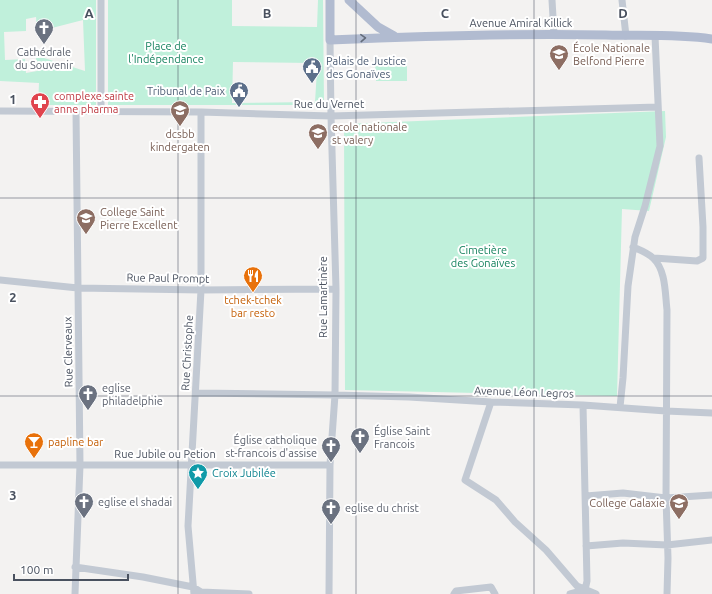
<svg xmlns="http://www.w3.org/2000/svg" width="712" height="594" font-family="Ubuntu,sans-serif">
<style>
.green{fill:#c0f0db;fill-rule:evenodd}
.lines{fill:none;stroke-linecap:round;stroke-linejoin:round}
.minor{stroke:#c2c9d3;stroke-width:7}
.major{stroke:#b1bbd0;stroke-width:9}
.oneway{stroke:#636c7b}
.grid{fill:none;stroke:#49515f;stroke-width:1;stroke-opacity:0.55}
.labels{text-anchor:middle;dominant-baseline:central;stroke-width:4;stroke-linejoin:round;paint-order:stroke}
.street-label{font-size:11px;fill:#49515f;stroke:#fff}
.park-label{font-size:11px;fill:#17835f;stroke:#fff}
.education-label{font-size:11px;fill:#785e54;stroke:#fff;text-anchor:start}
.worship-label{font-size:11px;fill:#5b616d;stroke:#fff;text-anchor:start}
.service-label{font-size:11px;fill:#4e5e75;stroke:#fff;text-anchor:start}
.health-label{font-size:11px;fill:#be3a42;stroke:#fff;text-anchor:start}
.food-label{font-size:11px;fill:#c56008;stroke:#fff}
.culture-label{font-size:11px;fill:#0d838f;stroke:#fff;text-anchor:start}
.grid-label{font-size:13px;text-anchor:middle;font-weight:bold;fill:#49515f;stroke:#fff;stroke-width:4;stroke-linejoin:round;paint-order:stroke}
</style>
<rect width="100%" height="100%" fill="#f3f2f1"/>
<!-- green -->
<path class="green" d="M0 0H96V105H38L39 83 0 81ZM36 17 37 30 48 29 83 20 85 71 44 58H36L37 71 26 73 25 59 5 60 4 32 26 31V19Z
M108 0H232V26L317 27 318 0H323L324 105H108ZM233 62 312 63 317 70 315 102 232 103Z
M375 64H407V81H376Z
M665 111 666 137 649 211 622 209 617 396 345 390 344 124Z"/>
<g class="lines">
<!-- minor -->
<path class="minor" d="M552 0 554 34
M622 0 626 36
M101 110V0
M0 111 201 112 331 116 658 107
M633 247C640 250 648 253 653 258 666 270 665 293 667 310L666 498 668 558 667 594
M654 258 697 261 703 258V227L699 158
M0 280 78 288 201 290 336 289
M196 393 335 395 409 397 491 402 583 405 666 411 712 413
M491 402 465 480 496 500 515 522 546 550 577 586 596 594
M583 405 587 581 585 590 586 594
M620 407 623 378 628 286 635 237 645 206 660 146 655 36
M0 465H330
M586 496 623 493 666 498 712 495
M586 546 623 543 667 545 712 540
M75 567 143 577 193 587 201 592 249 594
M75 594 80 465 76 111
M194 594 188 526 201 290V112
M329 594 330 465 335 395 336 289 331 116 330 40
M454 594 456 591 491 587 495 594
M570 594 585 590"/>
<!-- major -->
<path class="major" d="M330 0V40C422 36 514 33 606 35 642 36 677 34 712 39
M349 0 378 27 394 36"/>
</g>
<!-- one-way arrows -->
<defs><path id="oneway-chevron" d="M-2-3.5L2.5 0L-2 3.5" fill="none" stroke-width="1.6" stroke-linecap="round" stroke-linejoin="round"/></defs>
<use class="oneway" href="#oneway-chevron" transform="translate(363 38) rotate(-3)"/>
<!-- grid -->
<path class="grid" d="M178 0V594M356 0V594M534 0V594M0 198H712M0 396H712"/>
<!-- icons -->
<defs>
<g id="church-pin" transform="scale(1)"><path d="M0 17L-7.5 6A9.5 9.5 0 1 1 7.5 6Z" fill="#6b7280" stroke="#fff"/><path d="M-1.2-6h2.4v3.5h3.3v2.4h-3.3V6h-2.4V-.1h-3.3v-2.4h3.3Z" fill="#fff"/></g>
<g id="school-pin" transform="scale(1)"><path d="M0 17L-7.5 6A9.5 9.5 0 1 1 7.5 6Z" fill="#8d6e63" stroke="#fff"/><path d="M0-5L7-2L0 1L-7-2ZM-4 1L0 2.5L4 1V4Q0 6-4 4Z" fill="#fff"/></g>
<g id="civic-pin" transform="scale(1)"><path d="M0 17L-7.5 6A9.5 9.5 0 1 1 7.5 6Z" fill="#5c6f8a" stroke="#fff"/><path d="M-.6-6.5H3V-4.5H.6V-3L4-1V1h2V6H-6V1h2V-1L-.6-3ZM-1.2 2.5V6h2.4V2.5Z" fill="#fff"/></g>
<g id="pharmacy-pin" transform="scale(1)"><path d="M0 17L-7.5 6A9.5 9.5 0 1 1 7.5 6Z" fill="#e0444e" stroke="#fff"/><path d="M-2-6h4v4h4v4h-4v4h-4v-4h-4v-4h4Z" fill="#fff"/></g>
<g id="restaurant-pin" transform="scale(1)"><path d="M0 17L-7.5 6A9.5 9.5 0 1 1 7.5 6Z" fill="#e8710a" stroke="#fff"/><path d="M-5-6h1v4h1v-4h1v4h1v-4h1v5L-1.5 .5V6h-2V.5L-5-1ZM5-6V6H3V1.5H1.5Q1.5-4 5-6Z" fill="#fff"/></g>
<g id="bar-pin" transform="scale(1)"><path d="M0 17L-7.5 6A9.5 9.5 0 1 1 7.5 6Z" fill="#e8710a" stroke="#fff"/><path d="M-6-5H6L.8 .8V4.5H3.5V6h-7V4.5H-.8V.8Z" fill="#fff"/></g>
<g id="sight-pin" transform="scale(1)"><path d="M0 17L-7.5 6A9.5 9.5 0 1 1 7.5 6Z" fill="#0f9aa8" stroke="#fff"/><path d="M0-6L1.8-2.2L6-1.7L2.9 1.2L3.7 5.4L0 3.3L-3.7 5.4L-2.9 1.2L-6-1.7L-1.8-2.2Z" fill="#fff"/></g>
</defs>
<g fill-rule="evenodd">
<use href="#church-pin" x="44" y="28"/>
<use href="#school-pin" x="559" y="54"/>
<use href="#civic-pin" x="312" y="67"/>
<use href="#civic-pin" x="239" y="91"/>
<use href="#pharmacy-pin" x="40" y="102"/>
<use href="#school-pin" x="180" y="110"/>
<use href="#school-pin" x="318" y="133"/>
<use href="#school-pin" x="86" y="218"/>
<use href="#restaurant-pin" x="253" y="276"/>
<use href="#church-pin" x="88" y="394"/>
<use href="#church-pin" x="360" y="437"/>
<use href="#bar-pin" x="34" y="442"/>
<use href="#church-pin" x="331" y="446"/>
<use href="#sight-pin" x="198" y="473"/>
<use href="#church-pin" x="84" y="502"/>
<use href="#school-pin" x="679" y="503"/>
<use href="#church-pin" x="331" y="508"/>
</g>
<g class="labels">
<!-- street labels -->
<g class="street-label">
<text x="521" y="23">Avenue Amiral Killick</text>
<text x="329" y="104">Rue du Vernet</text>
<text transform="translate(168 278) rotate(1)">Rue Paul Prompt</text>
<text transform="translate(323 297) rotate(-90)">Rue Lamartinère</text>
<text transform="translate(68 352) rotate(-91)">Rue Clerveaux</text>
<text transform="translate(187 353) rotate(-87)">Rue Christophe</text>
<text transform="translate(524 392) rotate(2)">Avenue Léon Legros</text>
<text x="165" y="454">Rue Jubile ou Petion</text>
</g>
<!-- park labels -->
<g class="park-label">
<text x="166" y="46">Place de<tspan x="166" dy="13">l'Indépendance</tspan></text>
<text x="483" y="250">Cimetière<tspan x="483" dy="13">des Gonaïves</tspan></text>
</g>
<!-- education labels -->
<g class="education-label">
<text x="573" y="48">École Nationale<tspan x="573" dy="13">Belfond Pierre</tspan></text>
<text x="332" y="127">ecole nationale<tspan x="332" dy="13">st valery</tspan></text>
<text x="180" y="134" text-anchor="middle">dcsbb<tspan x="180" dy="13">kindergaten</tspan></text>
<text x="100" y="212">College Saint<tspan x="100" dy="13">Pierre Excellent</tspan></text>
<text x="665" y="503" text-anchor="end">College Galaxie</text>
</g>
<!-- worship labels -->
<g class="worship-label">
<text x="44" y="52" text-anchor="middle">Cathédrale<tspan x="44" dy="13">du Souvenir</tspan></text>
<text x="102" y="388">eglise<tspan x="102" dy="13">philadelphie</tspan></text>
<text x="374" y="431">Église Saint<tspan x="374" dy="13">Francois</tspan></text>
<text x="317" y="440" text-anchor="end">Église catholique<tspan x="317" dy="13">st-francois d'assise</tspan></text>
<text x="98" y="502">eglise el shadai</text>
<text x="345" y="508">eglise du christ</text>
</g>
<!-- service labels -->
<g class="service-label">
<text x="326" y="61">Palais de Justice<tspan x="326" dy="13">des Gonaïves</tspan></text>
<text x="225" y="91" text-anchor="end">Tribunal de Paix</text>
</g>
<!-- health labels -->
<g class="health-label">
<text x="54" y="96">complexe sainte<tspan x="54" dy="13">anne pharma</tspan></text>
</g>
<!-- food labels -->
<g class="food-label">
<text x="253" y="300">tchek-tchek<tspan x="253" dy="13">bar resto</tspan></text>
<text x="48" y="442" text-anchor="start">papline bar</text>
</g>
<!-- culture labels -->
<g class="culture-label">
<text x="212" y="473">Croix Jubilée</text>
</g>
</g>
<g class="grid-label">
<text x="89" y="18">A</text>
<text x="267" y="18">B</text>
<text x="445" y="18">C</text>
<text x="623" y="18">D</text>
<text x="13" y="104">1</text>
<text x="13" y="302">2</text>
<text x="13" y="500">3</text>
</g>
<!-- scale -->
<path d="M14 574v6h114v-6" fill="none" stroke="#49515f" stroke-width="2"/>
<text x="20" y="574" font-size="12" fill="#49515f" stroke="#ffffff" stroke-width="3" paint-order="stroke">100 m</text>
</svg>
